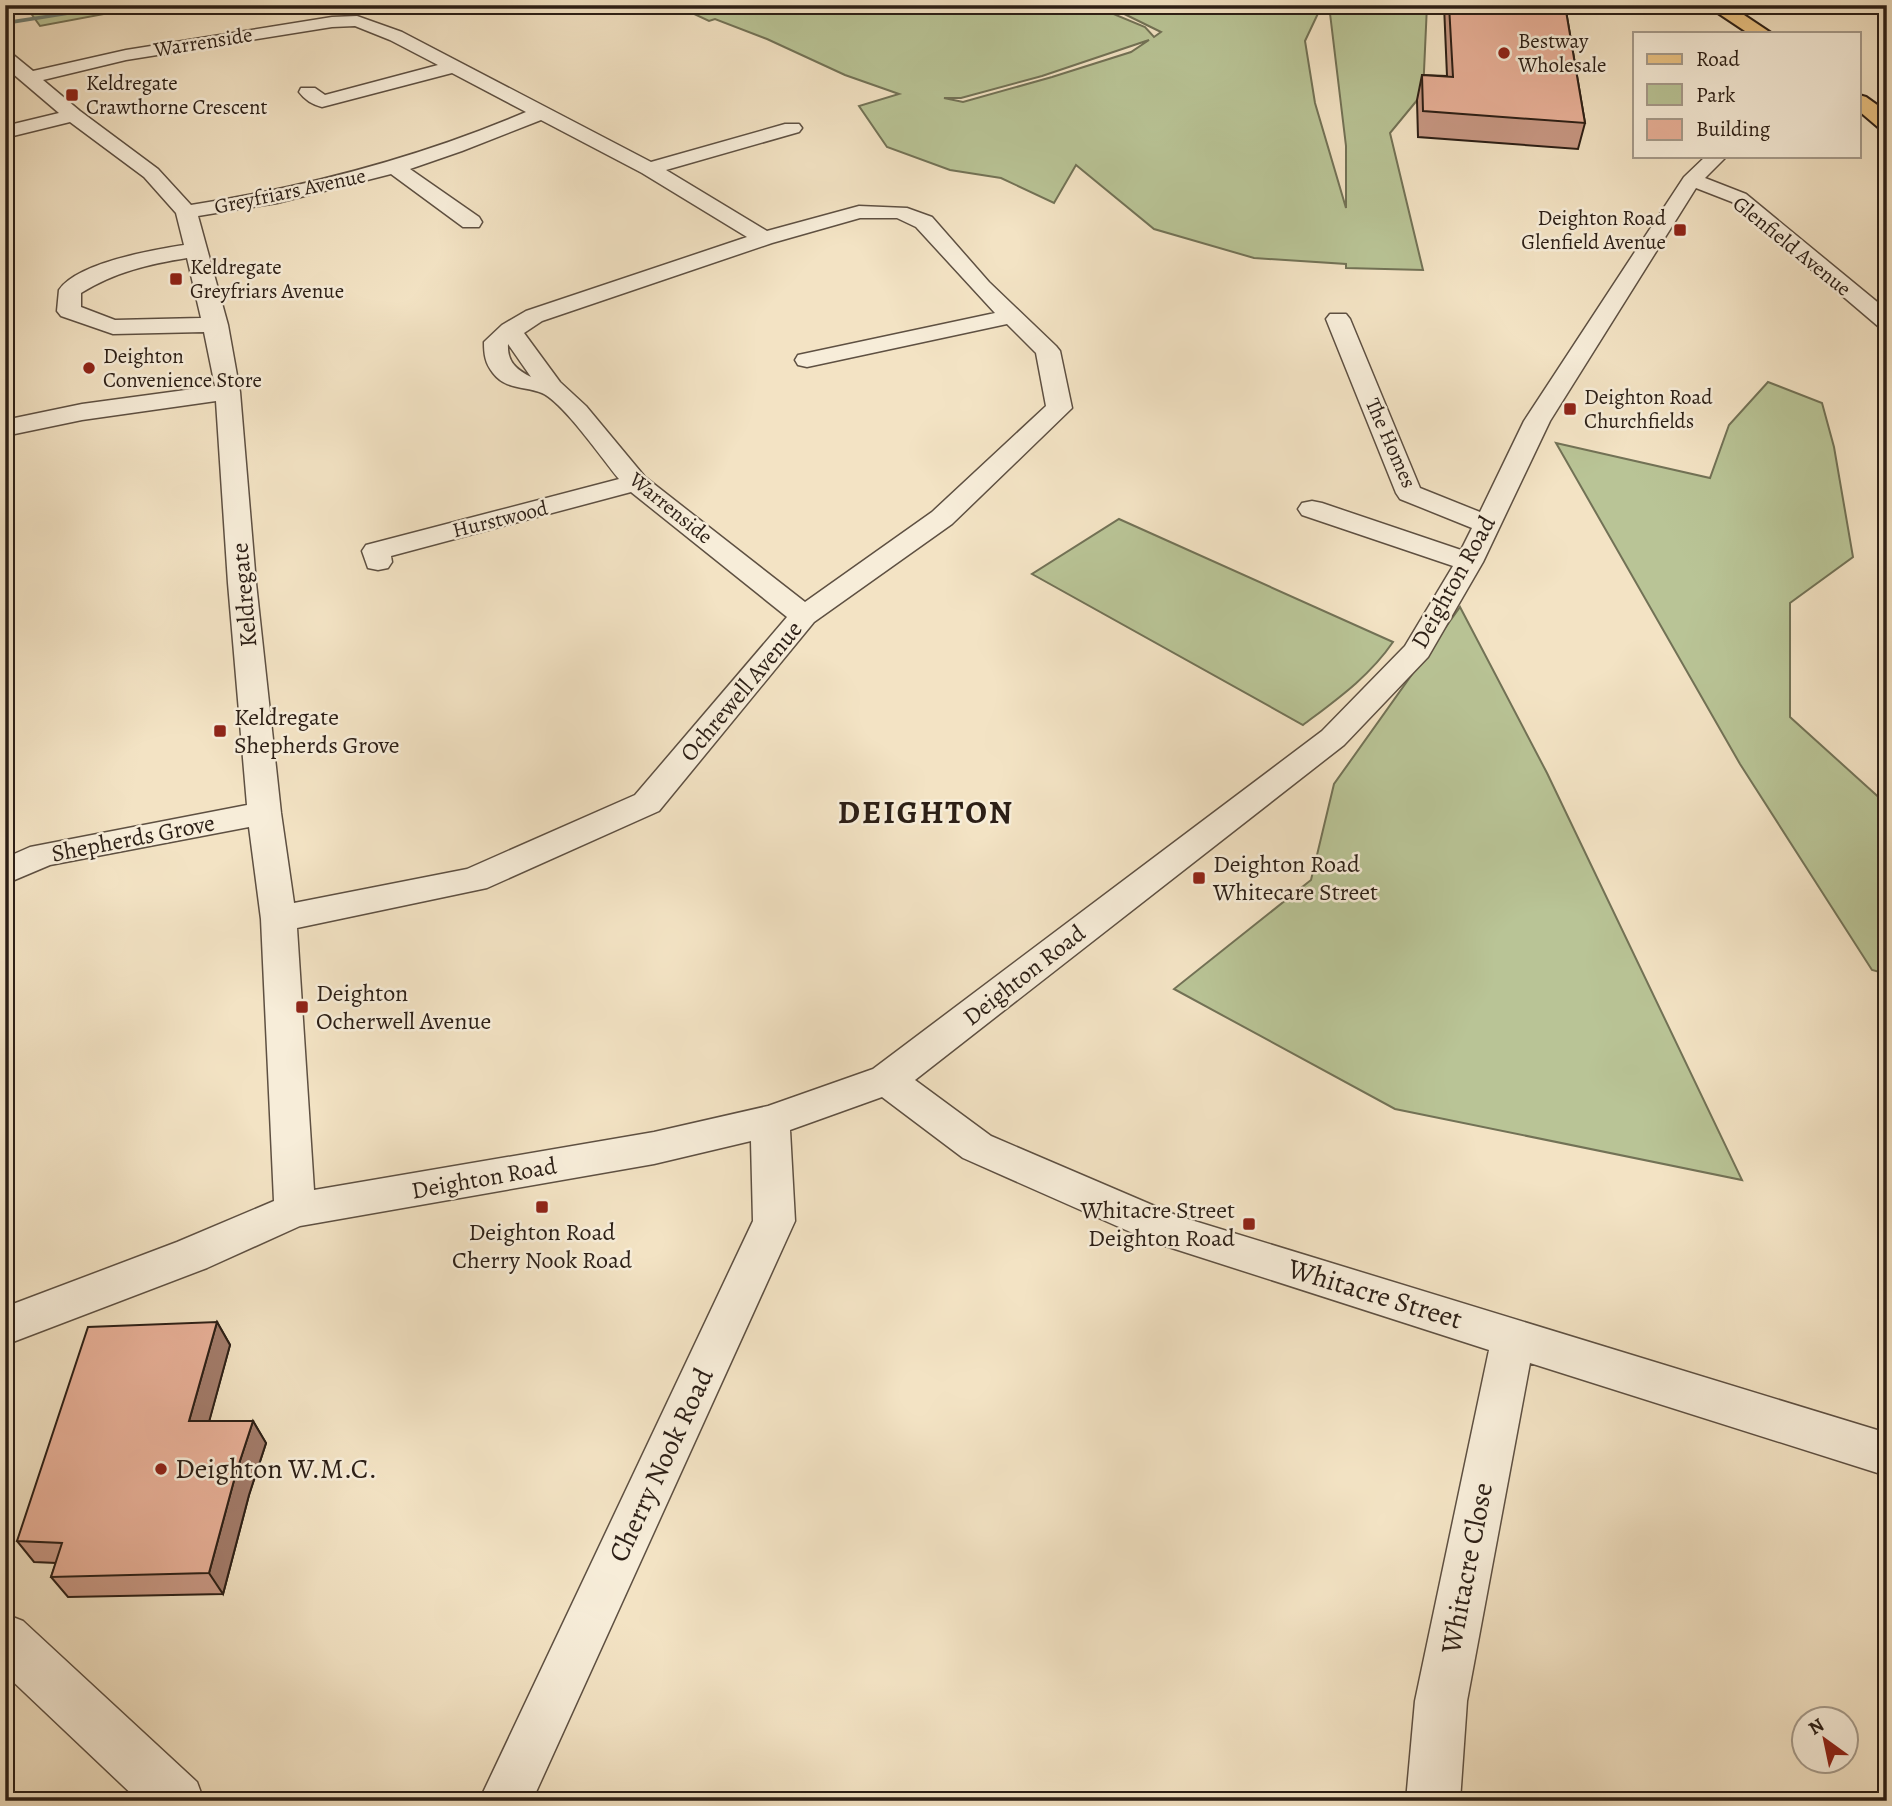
<svg xmlns="http://www.w3.org/2000/svg" width="1892" height="1806" font-family="Alegreya,serif">
<style>
.green{fill:#b9c496;stroke:#727256;stroke-width:2;fill-rule:evenodd}
.lines{fill:none;stroke-linecap:round;stroke-linejoin:round}
.stream{fill:#6f7e73;fill-rule:evenodd}
.street-casing{stroke:#5e5042;stroke-width:3}
.primary-casing{stroke:#2c1f16;stroke-width:4}
.street{fill:#f7edd9;fill-rule:evenodd}
.primary{fill:#eac282;fill-rule:evenodd}
.wall{fill:#c89884;stroke:#2c1f16;stroke-width:2}
.shaded-wall{fill:#a37c6b;stroke:#2c1f16;stroke-width:2}
.building{fill:#e9b199;stroke:#2c1f16;stroke-width:2}
.poi-dot{fill:#8f2418;stroke:#f7edd9;stroke-width:2.5}
.labels{text-anchor:middle;dominant-baseline:central;stroke-width:5;stroke-linejoin:round;paint-order:stroke}
.far-poi-label{font-size:21px;fill:#2c1f16;stroke:#f7edd9;text-anchor:start}
.far-street-label{font-size:21px;fill:#2c1f16;stroke:#f7edd9}
.street-label{font-size:24px;fill:#2c1f16;stroke:#f7edd9}
.poi-label{font-size:24px;fill:#2c1f16;stroke:#f7edd9;text-anchor:start}
.near-street-label{font-size:28px;fill:#2c1f16;stroke:#f7edd9}
.near-poi-label{font-size:28px;fill:#2c1f16;stroke:#f7edd9;text-anchor:start}
.district-label{font-size:32px;font-weight:bold;letter-spacing:2px;fill:#2c1f16;stroke:#f7edd9}
</style>
<rect width="100%" height="100%" fill="#f3e3c4"/>
<filter id="stains"><feTurbulence type="fractalNoise" baseFrequency=".00286" numOctaves="4"/><feColorMatrix values="0 0 0 0 .2 0 0 0 0 .09 0 0 0 0 .02 0 0 0 .5 -.17"/></filter>
<radialGradient id="worn" r=".72"><stop offset=".6" stop-color="#630" stop-opacity="0"/><stop offset="1" stop-color="#630" stop-opacity=".3"/></radialGradient>
<!-- green -->
<path class="green" d="M25 5H152L40 26Z
M675 5H1092L1145 27 1154 37 1161 32 1106 5H1322L1305 41 1315 103 1346 208V146L1329 5H1427L1423 93 1390 133 1423 270 1346 268V264L1254 258 1154 229 1076 165 1054 203 1001 178 950 170 887 147 859 106 899 94 845 75 767 39 715 19 709 21ZM1149 40 1131 52 1052 77 963 102 944 98H961L1042 76Z
M1768 382 1822 403 1834 447 1853 557 1790 603V717L1884 802 1887 824V974L1872 970 1740 764 1556 443 1710 478 1729 425Z
M1119 519 1393 642C1369 677 1336 700 1303 725L1032 574Z
M1460 607 1547 773 1742 1180 1395 1109 1174 989 1311 880 1334 784Z"/>
<g class="lines">
<!-- stream -->
<path class="stream" d="M113 5H130L5 25V21Z"/>
<!-- street casing -->
<g class="street-casing">
<path id="street" d="M357 16 402 32 651 162 785 124H799L802 128 799 132 666 170 767 231 859 206 907 208 932 217 989 282 1056 346 1060 351 1072 408 952 524 814 622 659 811 487 888 297 928 314 1190 654 1132 768 1106 873 1069 1322 731 1405 646 1453 566 1302 515 1298 509 1302 503 1312 501 1322 503 1461 550 1472 528 1400 499 1396 493 1326 319 1330 314H1346L1350 319 1420 488 1480 512 1524 421 1684 177 1706 156H1727L1705 178 1746 194 1887 310V329L1879 327 1732 202 1696 188 1550 421 1483 562 1428 657 1344 745 915 1080 991 1136 1178 1216 1887 1433V1476L1530 1363 1467 1701 1460 1801H1406L1415 1701 1489 1350 1153 1242 963 1158 882 1097 790 1130 795 1221 532 1801H479L753 1221 751 1141 654 1164 300 1226 207 1268 5 1345V1307L177 1242 274 1201 261 919 249 827 50 865 5 884V858L30 847 247 805 228 583 216 401 82 420 5 436V420L82 404 215 386 204 332 113 334 61 316 57 311 59 290C77 263 152 250 184 245L176 213 144 177 70 122 5 138V126L59 113 5 67V52L11 53 33 71 126 50 332 17ZM355 26 390 40 438 65 325 95 315 88H301L299 92C304 99 313 105 322 107L452 73 526 112C418 158 307 187 191 205L158 169 80 111 43 80 126 60 332 27ZM541 120 642 173 747 237 526 311 502 325 484 342C484 354 485 363 493 373 506 390 525 386 542 393 563 402 603 460 619 479L366 545 362 551 368 568 378 570 388 568 392 562 391 556 631 492 787 617 635 795 467 869 294 903 281 813 256 583 240 392 228 325 198 216 277 203 391 174 463 227H479L482 222 479 217 410 169 462 151ZM860 218H897L916 227 995 313 798 355 795 360 798 365 807 367 1007 324 1036 353 1046 406 932 512 805 602 645 477 586 406 560 382 524 333 542 321 772 243ZM187 258 201 318 115 320 81 307V293C115 272 149 264 187 258ZM508 344 531 377C516 369 507 362 508 344Z
M5 1614 23 1621 197 1782 204 1801H139L5 1674Z"/>
</g>
<!-- primary casing -->
<g class="primary-casing">
<path id="primary" d="M1706 5H1729L1771 33H1748Z
M1859 95 1866 97 1887 112V129L1879 128 1859 111Z"/>
</g>
<!-- street -->
<use href="#street" class="street"/>
<!-- primary -->
<use href="#primary" class="primary"/>
</g>
<!-- wall -->
<path class="wall" d="M1444 5H1565L1585 123 1578 149 1418 137 1417 100 1422 75 1447 76Z
M217 1322 230 1345 209 1421H253L266 1443 249 1495 223 1594 68 1597 51 1577 56 1563 34 1562 17 1541Z"/>
<!-- shaded-wall -->
<path class="shaded-wall" d="M217 1322 230 1345 203 1444 189 1421Z
M253 1421 266 1443 249 1495 223 1594 209 1573 236 1473Z"/>
<!-- building -->
<path class="building" d="M1449 5H1565L1585 123 1423 111 1422 75 1453 77Z
M217 1322 189 1421H253L236 1473 209 1573 51 1577 62 1543 17 1541 88 1327Z"/>
<!-- markers -->
<g class="poi-dot">
<circle cx="1504" cy="53" r="7"/>
<rect x="65" y="88" width="14" height="14" rx="3.5"/>
<rect x="1673" y="223" width="14" height="14" rx="3.5"/>
<rect x="169" y="272" width="14" height="14" rx="3.5"/>
<circle cx="89" cy="368" r="7"/>
<rect x="1563" y="402" width="14" height="14" rx="3.5"/>
<rect x="213" y="724" width="14" height="14" rx="3.5"/>
<rect x="1192" y="871" width="14" height="14" rx="3.5"/>
<rect x="295" y="1000" width="14" height="14" rx="3.5"/>
<rect x="535" y="1200" width="14" height="14" rx="3.5"/>
<rect x="1242" y="1217" width="14" height="14" rx="3.5"/>
<circle cx="161" cy="1469" r="7"/>
</g>
<g class="labels">
<!-- far-poi labels -->
<g class="far-poi-label">
<text x="1518" y="41">Bestway<tspan x="1518" dy="24">Wholesale</tspan></text>
<text x="86" y="83">Keldregate<tspan x="86" dy="24">Crawthorne Crescent</tspan></text>
<text x="1666" y="218" text-anchor="end">Deighton Road<tspan x="1666" dy="24">Glenfield Avenue</tspan></text>
<text x="190" y="267">Keldregate<tspan x="190" dy="24">Greyfriars Avenue</tspan></text>
<text x="103" y="356">Deighton<tspan x="103" dy="24">Convenience Store</tspan></text>
<text x="1584" y="397">Deighton Road<tspan x="1584" dy="24">Churchfields</tspan></text>
</g>
<!-- far-street labels -->
<g class="far-street-label">
<text transform="translate(203 42) rotate(-9)">Warrenside</text>
<text transform="translate(290 191) rotate(-12)">Greyfriars Avenue</text>
<text transform="translate(1792 246) rotate(39)">Glenfield Avenue</text>
<text transform="translate(1391 443) rotate(66)">The Homes</text>
<text transform="translate(671 508) rotate(39)">Warrenside</text>
<text transform="translate(500 519) rotate(-14)">Hurstwood</text>
</g>
<!-- street labels -->
<g class="street-label">
<text transform="translate(1453 582) rotate(-61)">Deighton Road</text>
<text transform="translate(244 595) rotate(-95)">Keldregate</text>
<text transform="translate(741 691) rotate(-50)">Ochrewell Avenue</text>
<text transform="translate(133 838) rotate(-11)">Shepherds Grove</text>
<text transform="translate(1024 975) rotate(-38)">Deighton Road</text>
<text transform="translate(484 1178) rotate(-10)">Deighton Road</text>
</g>
<!-- poi labels -->
<g class="poi-label">
<text x="234" y="717">Keldregate<tspan x="234" dy="28">Shepherds Grove</tspan></text>
<text x="1213" y="864">Deighton Road<tspan x="1213" dy="28">Whitecare Street</tspan></text>
<text x="316" y="993">Deighton<tspan x="316" dy="28">Ocherwell Avenue</tspan></text>
<text x="1235" y="1210" text-anchor="end">Whitacre Street<tspan x="1235" dy="28">Deighton Road</tspan></text>
<text x="542" y="1232" text-anchor="middle">Deighton Road<tspan x="542" dy="28">Cherry Nook Road</tspan></text>
</g>
<!-- near-street labels -->
<g class="near-street-label">
<text transform="translate(1375 1294) rotate(17)">Whitacre Street</text>
<text transform="translate(661 1465) rotate(-65)">Cherry Nook Road</text>
<text transform="translate(1467 1568) rotate(-79)">Whitacre Close</text>
</g>
<!-- near-poi labels -->
<g class="near-poi-label">
<text x="175" y="1469">Deighton W.M.C.</text>
</g>
<!-- district labels -->
<g class="district-label">
<text x="926" y="812">DEIGHTON</text>
</g>
</g>
<!-- margin -->
<rect width="1892" height="1806" fill="none" stroke="#f3e3c4" stroke-width="28"/>
<rect x="7" y="7" width="1878" height="1792" fill="none" stroke="#2c1f16" stroke-width="3.5"/>
<rect x="14" y="14" width="1864" height="1778" fill="none" stroke="#2c1f16" stroke-width="2"/>
<!-- legend -->
<rect x="1633" y="32" width="228" height="126" fill="#f7edd9" stroke="#a69b8b" stroke-width="2"/>
<rect x="1647" y="54" width="35" height="10" fill="#eac282" stroke="#a69b8b" stroke-width="2"/>
<text x="1696" y="66" font-size="21" fill="#2c1f16">Road</text>
<rect x="1647" y="84" width="35" height="21" fill="#b9c496" stroke="#a69b8b" stroke-width="2"/>
<text x="1696" y="102" font-size="21" fill="#2c1f16">Park</text>
<rect x="1647" y="119" width="35" height="21" fill="#e9b199" stroke="#a69b8b" stroke-width="2"/>
<text x="1696" y="136" font-size="21" fill="#2c1f16">Building</text>
<!-- north arrow -->
<g transform="translate(1825 1740) rotate(327)"><circle r="33" fill="#f7edd9" stroke="#a69b8b" stroke-width="2"/>
<path d="M0-5L12 26L0 18L-12 26Z" fill="#8f2418"/>
<text y="-10" font-size="19" font-weight="bold" text-anchor="middle" fill="#2c1f16">N</text>
</g>
<rect width="100%" height="100%" filter="url(#stains)"/>
<rect width="100%" height="100%" fill="url(#worn)"/>
</svg>
